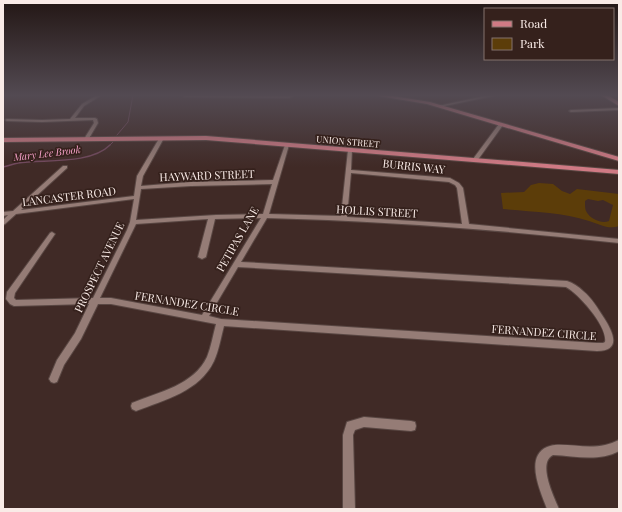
<svg xmlns="http://www.w3.org/2000/svg" width="622" height="512" font-family="'Playfair Display',serif">
<style>
.green{fill:#5c3d09;fill-rule:evenodd}
.lines{fill:none;stroke-linecap:round;stroke-linejoin:round}
.stream-far1{stroke:#72495d;stroke-width:1}
.stream{stroke:#72495d;stroke-width:1.5}
.minor-casing{stroke:#594743;stroke-width:2}
.major-casing{stroke:#594743;stroke-width:2}
.minor{fill:#957c76;fill-rule:evenodd}
.major{fill:#d07a84;fill-rule:evenodd}
.labels{text-anchor:middle;dominant-baseline:central;stroke-width:3.5;stroke-linejoin:round;paint-order:stroke}
.far-street-label{font-size:9px;fill:#f9ebe7;stroke:#35211c}
.far-water-label{font-size:10px;font-style:italic;fill:#f6a1c8;stroke:#35211c}
.street-label{font-size:11px;fill:#f9ebe7;stroke:#35211c}
</style>
<rect width="100%" height="100%" fill="#402a26"/>
<!-- green -->
<path class="green" d="M539 183 553 184 562 191 570 194 577 189 619 194V226C609 230 599 224 589 221 562 212 531 212 503 209L501 193 524 192 531 185ZM588 199 598 201 603 200 613 205 609 221C601 224 590 219 586 211 585 209 585 204 585 201Z"/>
<g class="lines">
<!-- stream-far1 -->
<path class="stream-far1" d="M117 135 128 122 133 95
M109 146 113 142"/>
<!-- stream -->
<path class="stream" d="M3 167C8 166 13 164 18 163 44 159 90 165 110 145"/>
<!-- minor casing -->
<g class="minor-casing">
<path id="minor" d="M97 95H102L84 106 75 118H95L97 119 98 123 88 140 84 139 94 123 93 120 42 122 7 121 5 120 7 119 42 120 70 119 82 104Z
M184 95 288 96 295 95 289 98 185 97H184Z
M489 95H498L440 107 438 106Z
M619 108V110L571 112 569 111 571 110Z
M499 124 503 125 477 161H473V159Z
M160 137 164 138 143 176 141 186 191 182 273 180 285 145 287 144 289 145 269 214 341 216 348 150 350 149 352 150 351 170 450 178 459 183 463 188 469 224 619 239V243C502 230 385 221 267 218L241 262 567 281C573 283 579 287 583 291 592 298 598 309 604 318 613 332 622 351 597 351L224 326C221 337 219 350 214 361 200 391 165 400 136 411L132 409 131 406 132 403C159 392 194 385 207 357 211 347 213 335 216 324L111 304H98L81 339 64 365 57 382 54 383 51 382 49 379 57 360 75 333 89 304 14 306 10 304 6 299 7 292 50 233 52 232 55 234 15 293 14 298 16 300 93 298 127 230 130 222 134 199 16 214 5 224 3 225V220L8 215 3 216V212L13 211 63 166H67V168L21 210 134 196 137 176ZM351 173 449 182 455 185 457 188 462 224 347 217ZM272 184 263 214 216 215 136 220 141 189 191 186ZM261 218 202 315 111 298H100L136 224 208 219 198 257 202 259 206 257 215 219ZM238 267 566 287C579 294 608 327 605 342L603 343H597L221 319 209 316Z
M364 417 411 421 415 422 416 426 415 430 411 431 364 427 355 430 353 435 355 509H343V435L347 422Z
M619 440V451C599 462 575 456 553 455 537 463 554 497 559 509H547C541 493 524 457 547 447 550 446 552 445 555 445 572 444 588 449 605 445 610 444 614 442 619 440Z"/>
</g>
<!-- major casing -->
<g class="major-casing">
<path id="major" d="M373 95H387L430 102 619 157V161L427 104Z
M601 95H607L619 102V106Z
M206 136 619 170V174L206 140 3 142V138Z"/>
</g>
<!-- minor -->
<use href="#minor" class="minor"/>
<!-- major -->
<use href="#major" class="major"/>
</g>
<!-- sky -->
<linearGradient id="sky" x2="0" y2="1"><stop stop-color="#231715"/><stop offset="0.57" stop-color="#534a52"/><stop offset="1" stop-color="#534a52" stop-opacity="0"/></linearGradient>
<rect width="622" height="167" fill="url(#sky)"/>
<g class="labels">
<!-- far-street labels -->
<g class="far-street-label">
<text transform="translate(348 141) rotate(5)">UNION STREET</text>
</g>
<!-- far-water labels -->
<g class="far-water-label">
<text transform="translate(47 153) rotate(-7)">Mary Lee Brook</text>
</g>
<!-- street labels -->
<g class="street-label">
<text transform="translate(414 166) rotate(6)">BURRIS WAY</text>
<text transform="translate(207 175) rotate(-2)">HAYWARD STREET</text>
<text transform="translate(69 196) rotate(-7)">LANCASTER ROAD</text>
<text transform="translate(377 211) rotate(3)">HOLLIS STREET</text>
<text transform="translate(237 239) rotate(-60)">PETIPAS LANE</text>
<text transform="translate(99 267) rotate(-64)">PROSPECT AVENUE</text>
<text transform="translate(187 303) rotate(9)">FERNANDEZ CIRCLE</text>
<text transform="translate(544 332) rotate(4)">FERNANDEZ CIRCLE</text>
</g>
</g>
<!-- border -->
<rect width="622" height="512" fill="none" stroke="#f9ebe7" stroke-width="8"/>
<!-- legend -->
<rect x="484" y="8" width="130" height="52" fill="#35211c" stroke="#83726d"/>
<rect x="492" y="21" width="20" height="6" fill="#d07a84" stroke="#83726d"/>
<text x="520" y="28" font-size="12" fill="#f9ebe7">Road</text>
<rect x="492" y="38" width="20" height="12" fill="#5c3d09" stroke="#83726d"/>
<text x="520" y="48" font-size="12" fill="#f9ebe7">Park</text>
</svg>
